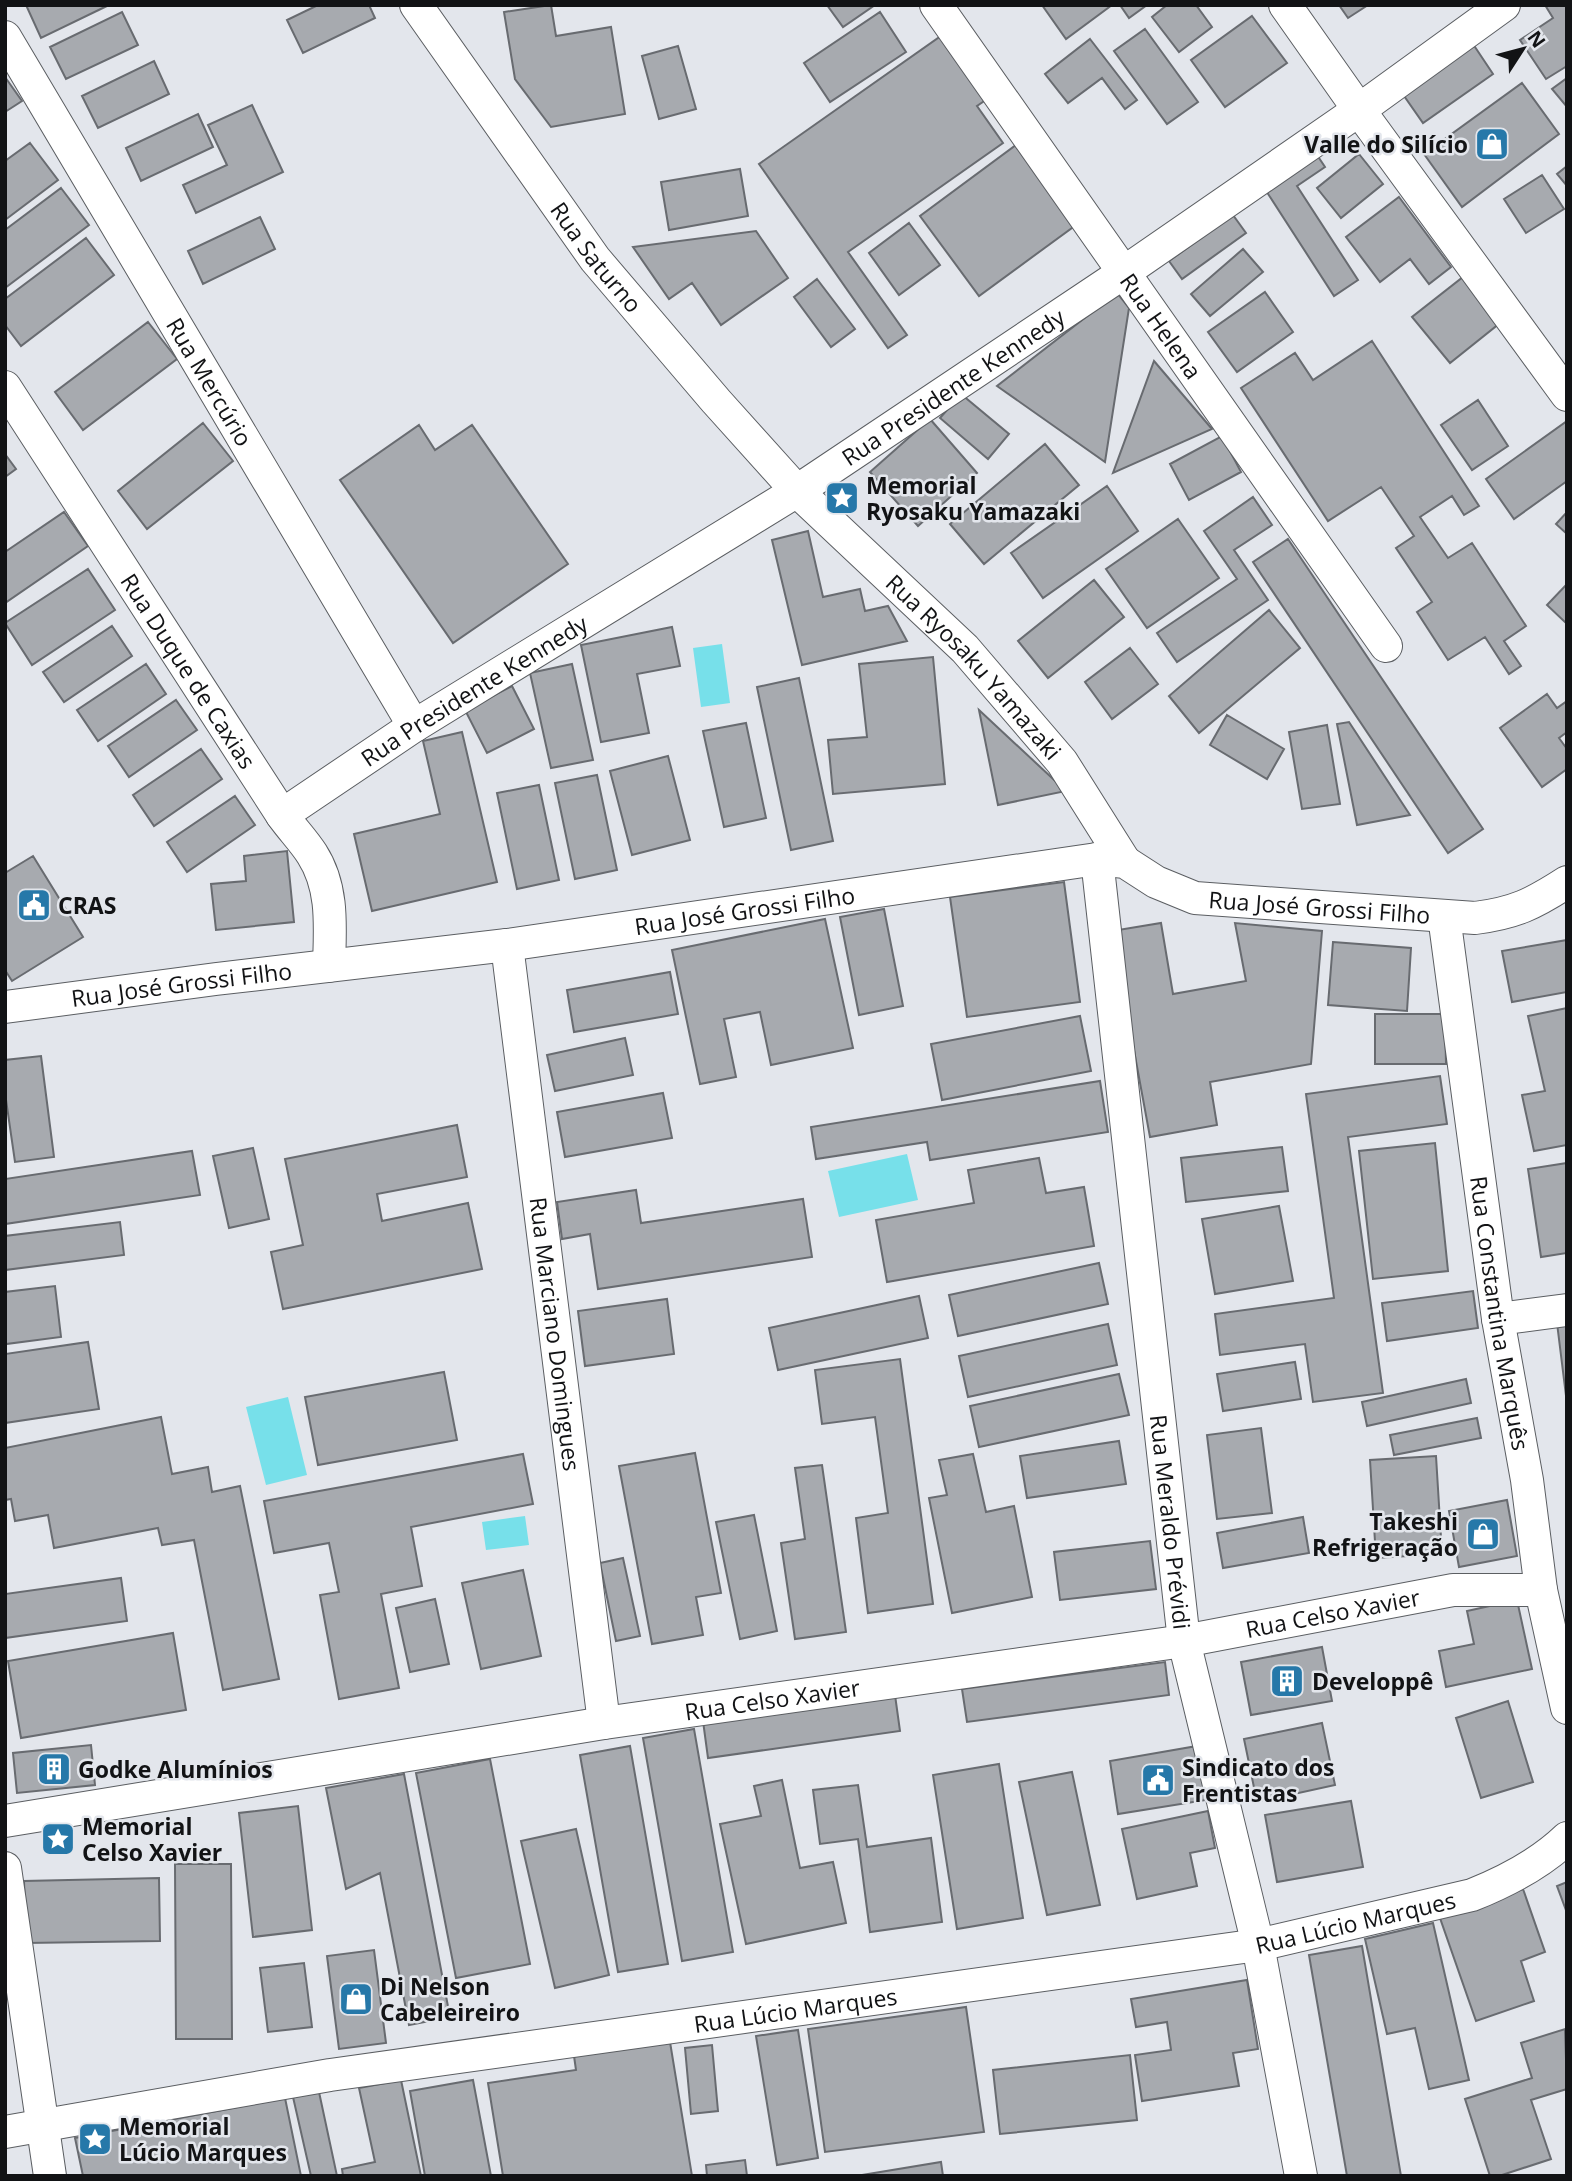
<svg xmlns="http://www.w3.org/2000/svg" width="1572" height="2181" font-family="'Open Sans',sans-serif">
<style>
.water{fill:#77e0ea}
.building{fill:#a7aaaf;stroke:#686b70;stroke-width:2}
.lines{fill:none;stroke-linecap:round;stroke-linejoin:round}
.street-casing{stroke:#5b5e62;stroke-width:34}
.street{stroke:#fff;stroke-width:32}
.labels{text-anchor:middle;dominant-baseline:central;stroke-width:5;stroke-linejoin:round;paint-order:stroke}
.poi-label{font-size:23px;font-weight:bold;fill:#121315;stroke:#e3e6ec;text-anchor:start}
.street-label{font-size:23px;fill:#121315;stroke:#e3e6ec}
</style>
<rect width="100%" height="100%" fill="#e3e6ec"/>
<!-- water -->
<path class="water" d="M722 644 730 703 701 707 693 648Z
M907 1154 918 1200 839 1217 828 1171Z
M288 1397 307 1475 266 1485 246 1407Z
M525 1516 529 1545 486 1550 482 1522Z"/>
<!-- building -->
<path class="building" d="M26 5H109L41 38Z
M318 5H369L375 18 303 53 287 20Z
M551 5 556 36 611 27 625 114 551 127 515 79 504 12Z
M827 5H875L843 27Z
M1042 5H1112L1066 39Z
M1120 5H1147L1129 18Z
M1167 5H1196L1212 27 1179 52 1152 17Z
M1339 5H1368L1348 18Z
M1545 5H1567V66L1546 79 1520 40 1553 18Z
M122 12 138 45 66 79 50 47Z
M880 12 906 52 830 102 804 63Z
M1252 16 1287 63 1225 107 1191 60Z
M1145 29 1198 102 1167 124 1114 51Z
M948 31 993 95 977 106 1003 143 848 252 907 335 888 348 759 164Z
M1090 39 1137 100 1125 109 1102 78 1068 103 1045 74Z
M1473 44 1493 74 1423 123 1402 93Z
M678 46 696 109 659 119 642 56Z
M154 61 169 94 98 128 82 96Z
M5 77 22 101 5 112Z
M1567 78V107L1552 89Z
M1522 83 1559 134 1462 207 1424 154Z
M252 105 283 172 196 213 183 185 227 165 208 125Z
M198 114 213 147 141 181 126 148Z
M30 143 58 180 5 220V161Z
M1016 145 1076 225 979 296 920 216Z
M1313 149 1325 167 1297 186 1358 280 1334 296 1261 183Z
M1359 154 1383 184 1341 218 1317 188Z
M1567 166V186L1557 174Z
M740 169 748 216 669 230 661 182Z
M1542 175 1564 209 1526 233 1504 199Z
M61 188 89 225 5 288V230Z
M1399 197 1451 267 1429 284 1410 259 1380 282 1346 237Z
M1233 215 1246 233 1182 279 1169 261Z
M260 217 275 249 203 284 188 251Z
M909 223 940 265 899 295 869 253Z
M756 231 788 278 721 325 692 283 669 299 633 247Z
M86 238 114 275 21 346 5 325V299Z
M1243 249 1263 272 1210 316 1191 294Z
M1463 277 1500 323 1450 363 1412 317Z
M817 279 855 329 831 347 794 297Z
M1265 292 1293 332 1237 372 1208 332Z
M1117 293 1129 308 1105 462 997 386Z
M148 322 177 359 83 430 55 392Z
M1372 341 1479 506 1464 515 1452 496 1420 517 1448 558 1472 543 1526 626 1504 641 1521 666 1509 674 1485 637 1448 660 1417 612 1432 602 1396 548 1414 536 1381 487 1328 521 1241 388 1295 353 1313 380Z
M1154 361 1212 429 1113 473Z
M961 394 1009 434 988 459 940 418Z
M1478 400 1508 446 1472 470 1441 425Z
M930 419 977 473 918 526 870 472Z
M1567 421V481L1514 519 1486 479Z
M203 423 233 461 147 529 118 491Z
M419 425 435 450 472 425 568 564 453 643 340 480Z
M1222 436 1241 472 1189 500 1170 464Z
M1045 444 1079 485 984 564 950 524Z
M5 454 16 469 5 477Z
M1107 486 1138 531 1043 598 1011 553Z
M1253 497 1272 525 1234 550 1268 600 1177 662 1157 633 1237 579 1204 531Z
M64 512 88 546 5 603V552Z
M1567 512V534L1556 524Z
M1178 519 1219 578 1147 628 1106 569Z
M808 531 823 597 860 589 865 611 888 606 907 641 802 665 772 540Z
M1288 539 1483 829 1448 853 1253 562Z
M88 569 115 610 32 665 5 623Z
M1094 580 1124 617 1048 678 1018 641Z
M1567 584V624L1547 605Z
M1269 610 1300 648 1199 733 1169 696Z
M112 626 132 656 64 702 43 672Z
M672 627 680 666 637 674 649 733 601 742 581 645Z
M1130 648 1158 684 1112 719 1085 682Z
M933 657 945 784 833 794 828 740 867 737 859 664Z
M146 664 166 694 98 741 77 710Z
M572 664 593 760 551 768 530 673Z
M799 678 833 841 791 850 757 687Z
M512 686 534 729 487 753 465 710Z
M1547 694 1557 708 1567 701V732L1559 738 1567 749V769L1542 787 1500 728Z
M176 700 197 730 129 777 108 746Z
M979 710 1066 791 998 805Z
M1227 715 1284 749 1267 779 1210 745Z
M1349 722 1410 815 1357 825 1337 724Z
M746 723 766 818 724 827 703 731Z
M1327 725 1340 804 1302 809 1289 732Z
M462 732 497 882 372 911 354 834 440 814 423 741Z
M201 749 222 779 154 826 133 795Z
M668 756 690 840 632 855 610 771Z
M597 775 617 870 575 879 555 783Z
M539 785 559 880 517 889 497 793Z
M235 796 255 825 187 872 167 842Z
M287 851 294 922 216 930 211 884 246 881 244 856Z
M33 856 83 937 12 981 5 970V873Z
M1064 882 1080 1002 967 1017 950 897Z
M884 909 903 1006 859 1015 840 917Z
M825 919 853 1048 771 1065 760 1012 724 1019 736 1077 700 1084 672 950Z
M1161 923 1173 994 1246 981 1235 923 1322 931 1311 1064 1210 1082 1217 1125 1150 1137 1112 931Z
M1567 940V992L1512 1002 1502 951Z
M1333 942 1411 948 1407 1011 1328 1005Z
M670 972 678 1014 574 1032 567 990Z
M1567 1008V1145L1534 1151 1522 1095 1545 1091 1528 1016Z
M1375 1014H1445L1446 1064H1375Z
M1080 1016 1091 1071 942 1100 931 1044Z
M625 1038 633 1075 555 1091 547 1055Z
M41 1056 54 1157 15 1162 5 1093V1060Z
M1440 1076 1447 1124 1348 1137 1383 1393 1313 1402 1305 1344 1220 1355 1215 1314 1334 1298 1306 1094Z
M1100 1081 1108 1132 930 1160 927 1142 816 1159 811 1127Z
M663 1093 672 1138 565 1157 557 1112Z
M457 1125 467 1177 377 1194 382 1221 468 1203 482 1269 283 1309 271 1252 303 1245 285 1159Z
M1435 1143 1448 1271 1373 1279 1359 1151Z
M1282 1147 1288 1191 1186 1202 1181 1158Z
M253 1148 269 1219 229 1228 213 1156Z
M192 1151 200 1195 5 1224V1179Z
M1039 1158 1046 1193 1084 1187 1094 1246 887 1282 876 1220 974 1203 968 1170Z
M1567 1163V1253L1541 1257 1528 1169Z
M636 1190 641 1223 803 1199 812 1257 598 1289 590 1234 562 1239 557 1202Z
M1279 1206 1293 1281 1215 1294 1202 1219Z
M120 1222 124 1255 5 1270V1236Z
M1099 1263 1108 1304 958 1336 949 1295Z
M55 1286 61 1337 6 1344 5 1292Z
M1473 1291 1478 1328 1387 1341 1382 1303Z
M919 1296 928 1338 778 1370 769 1328Z
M667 1299 674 1354 585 1366 578 1311Z
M1567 1322V1404L1557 1323Z
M1108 1324 1117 1365 968 1397 959 1356Z
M88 1342 99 1409 5 1423V1354Z
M900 1359 933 1604 868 1613 856 1518 888 1513 875 1417 822 1424 815 1370Z
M1295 1362 1301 1399 1223 1411 1217 1374Z
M444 1372 457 1440 318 1465 305 1397Z
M1119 1374 1129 1415 979 1447 970 1406Z
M1466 1379 1471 1403 1367 1426 1362 1402Z
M161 1417 172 1474 208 1467 212 1492 240 1486 279 1679 223 1690 194 1540 162 1545 158 1528 54 1548 48 1515 15 1521 11 1499 5 1500V1448Z
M1477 1418 1481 1438 1394 1455 1390 1435Z
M1261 1428 1272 1513 1217 1519 1207 1435Z
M1119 1441 1126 1484 1027 1498 1020 1456Z
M695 1453 721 1593 696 1597 703 1635 652 1644 619 1466Z
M523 1454 533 1504 411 1527 422 1586 381 1594 399 1688 339 1699 320 1595 339 1592 329 1543 274 1553 264 1501Z
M973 1454 986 1512 1014 1506 1032 1597 952 1613 929 1498 947 1495 939 1460Z
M1436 1456 1442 1554 1376 1558 1370 1460Z
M822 1465 846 1632 795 1639 781 1543 805 1539 795 1468Z
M1507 1500 1517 1556 1459 1567 1449 1511Z
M754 1515 777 1631 740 1639 716 1522Z
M1303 1517 1309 1553 1223 1568 1217 1533Z
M1150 1541 1156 1589 1060 1600 1054 1552Z
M623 1558 640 1636 616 1641 600 1563Z
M523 1570 541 1656 481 1669 462 1583Z
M121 1578 127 1621 5 1638V1594Z
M435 1599 449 1664 410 1672 396 1608Z
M1517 1600 1532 1669 1446 1687 1439 1651 1474 1644 1467 1611Z
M173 1633 186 1710 21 1738 8 1661Z
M1322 1647 1332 1701 1251 1715 1241 1662Z
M1165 1662 1169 1695 967 1722 962 1689Z
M895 1695 900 1731 708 1758 703 1721Z
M1508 1701 1533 1782 1481 1798 1456 1718Z
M1322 1723 1335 1785 1257 1802 1244 1739Z
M694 1729 733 1952 682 1961 643 1738Z
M91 1745 95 1785 17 1793 13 1753Z
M630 1746 668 1964 618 1972 580 1755Z
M1197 1746 1206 1800 1118 1814 1110 1761Z
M490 1759 530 1964 456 1978 416 1773Z
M999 1764 1023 1918 957 1929 933 1775Z
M1072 1772 1100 1905 1047 1915 1019 1782Z
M404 1774 450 2017 409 2025 380 1873 346 1889 326 1788Z
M782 1780 800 1868 833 1862 846 1923 746 1944 720 1824 761 1816 754 1786Z
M858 1785 867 1847 931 1838 942 1922 870 1932 858 1839 820 1844 813 1790Z
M1351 1801 1363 1867 1277 1882 1265 1815Z
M298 1806 312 1930 253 1937 239 1813Z
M1208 1811 1215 1848 1190 1853 1197 1886 1137 1899 1122 1829Z
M576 1829 609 1975 555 1988 521 1841Z
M175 1864H231L232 2039H176Z
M159 1878 160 1941 26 1943 24 1881Z
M1567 1882V1913L1557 1886Z
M1523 1889 1545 1952 1521 1961 1534 2001 1476 2021 1440 1918Z
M1433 1923 1469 2080 1429 2089 1415 2028 1387 2034 1365 1939Z
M1362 1946 1401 2176H1347L1309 1955Z
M374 1950 386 2043 339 2049 327 1956Z
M304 1963 312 2027 268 2032 260 1968Z
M1247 1980 1258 2049 1233 2053 1239 2086 1142 2101 1135 2055 1171 2050 1167 2022 1136 2027 1131 1999Z
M966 2007 984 2132 825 2152 808 2029Z
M1565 2029 1567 2089 1531 2100 1551 2159 1499 2176H1490L1465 2099 1532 2078 1521 2043Z
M798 2030 818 2158 777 2165 756 2036Z
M670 2042 692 2176H503L488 2083 576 2070 574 2056Z
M712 2045 718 2111 691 2114 685 2048Z
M1130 2055 1137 2120 1000 2134 993 2070Z
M401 2080 421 2176H343L342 2169 375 2162 359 2088Z
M473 2080 491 2176H425L410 2091Z
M319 2092 337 2176H311L293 2097Z
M285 2098 301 2176H83L75 2138Z
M745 2160 747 2176H707L706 2165Z
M941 2162 943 2176H856Z"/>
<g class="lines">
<!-- street casing -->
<g class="street-casing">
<g id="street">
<path id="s1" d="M416 5 595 259 716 401 797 491 965 649 1062 762 1125 862"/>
<path id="s2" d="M936 5 1386 646"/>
<path d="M1285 5 1359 110 1567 395"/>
<path id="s3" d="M5 37 414 726"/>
<path id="s4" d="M5 387 282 815C291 828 303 840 312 854 334 888 330 928 329 966"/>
<path id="s5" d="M282 815 414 726 797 491 1123 273 1359 110 1504 5"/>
<path id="s6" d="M1097 859 1184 1641 1258 1945 1301 2176"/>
<path id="s7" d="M1444 916 1498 1319 1527 1480 1541 1590 1567 1708"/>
<path id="s8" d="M507 945 604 1723"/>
<path id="s9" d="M5 1007 216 979 507 945 1097 859 1125 862 1156 882 1195 898 1475 918C1515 913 1533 904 1567 882"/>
<path d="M1498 1319 1567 1310"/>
<path id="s10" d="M5 1821 604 1723 1184 1641 1453 1590H1541"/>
<path d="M5 1868 50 2176"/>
<path id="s11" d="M5 2132 330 2075 1258 1945 1472 1895C1507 1881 1540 1864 1567 1838"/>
</g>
</g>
<!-- street -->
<use href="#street" class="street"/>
</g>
<!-- icons -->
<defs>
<g id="shop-square" transform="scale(1.75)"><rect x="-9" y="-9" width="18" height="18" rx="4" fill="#2678a9" stroke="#e3e6ec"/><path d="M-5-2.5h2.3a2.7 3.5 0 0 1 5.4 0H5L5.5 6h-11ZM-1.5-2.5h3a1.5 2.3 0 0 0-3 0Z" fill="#fff"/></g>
<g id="sight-square" transform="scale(1.75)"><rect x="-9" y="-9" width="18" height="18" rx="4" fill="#2678a9" stroke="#e3e6ec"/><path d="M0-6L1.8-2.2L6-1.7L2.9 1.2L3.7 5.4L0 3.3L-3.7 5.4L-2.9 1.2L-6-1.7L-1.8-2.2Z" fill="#fff"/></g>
<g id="civic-square" transform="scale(1.75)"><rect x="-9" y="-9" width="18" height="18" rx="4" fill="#2678a9" stroke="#e3e6ec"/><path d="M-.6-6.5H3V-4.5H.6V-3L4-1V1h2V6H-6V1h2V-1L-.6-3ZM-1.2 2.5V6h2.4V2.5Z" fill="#fff"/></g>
<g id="building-square" transform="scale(1.75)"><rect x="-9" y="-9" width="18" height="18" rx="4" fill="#2678a9" stroke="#e3e6ec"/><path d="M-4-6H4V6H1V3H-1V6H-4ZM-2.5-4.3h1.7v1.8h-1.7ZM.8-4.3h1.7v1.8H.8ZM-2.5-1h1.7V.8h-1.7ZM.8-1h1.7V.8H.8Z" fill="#fff"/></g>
</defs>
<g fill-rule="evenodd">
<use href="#shop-square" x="1492" y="144"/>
<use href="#sight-square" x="842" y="498"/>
<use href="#civic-square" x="34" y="905"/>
<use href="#shop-square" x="1483" y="1534"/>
<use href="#building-square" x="1287" y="1681"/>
<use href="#building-square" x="54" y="1769"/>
<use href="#civic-square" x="1158" y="1780"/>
<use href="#sight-square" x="58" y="1839"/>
<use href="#shop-square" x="356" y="1999"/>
<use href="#sight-square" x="95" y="2139"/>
</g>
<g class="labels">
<!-- poi labels -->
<g class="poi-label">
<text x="1468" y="144" text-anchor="end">Valle do Silício</text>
<text x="866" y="485">Memorial<tspan x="866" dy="26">Ryosaku Yamazaki</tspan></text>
<text x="58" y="905">CRAS</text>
<text x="1458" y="1521" text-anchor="end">Takeshi<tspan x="1458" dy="26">Refrigeração</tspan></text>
<text x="1312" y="1681">Developpê</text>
<text x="1182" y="1767">Sindicato dos<tspan x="1182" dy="26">Frentistas</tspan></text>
<text x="78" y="1769">Godke Alumínios</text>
<text x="82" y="1826">Memorial<tspan x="82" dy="26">Celso Xavier</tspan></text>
<text x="380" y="1986">Di Nelson<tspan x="380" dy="26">Cabeleireiro</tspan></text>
<text x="119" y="2126">Memorial<tspan x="119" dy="26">Lúcio Marques</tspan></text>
</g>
<!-- street labels -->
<g class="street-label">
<text stroke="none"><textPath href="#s1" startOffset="310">Rua Saturno</textPath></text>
<text stroke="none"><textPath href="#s2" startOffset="392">Rua Helena</textPath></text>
<text stroke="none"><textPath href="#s3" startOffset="401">Rua Mercúrio</textPath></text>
<text stroke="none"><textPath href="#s5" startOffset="796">Rua Presidente Kennedy</textPath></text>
<text stroke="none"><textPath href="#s1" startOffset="868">Rua Ryosaku Yamazaki</textPath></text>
<text stroke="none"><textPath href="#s4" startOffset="338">Rua Duque de Caxias</textPath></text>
<text stroke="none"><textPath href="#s5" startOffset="229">Rua Presidente Kennedy</textPath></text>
<text stroke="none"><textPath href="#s9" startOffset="1334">Rua José Grossi Filho</textPath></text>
<text stroke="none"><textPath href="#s9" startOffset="746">Rua José Grossi Filho</textPath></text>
<text stroke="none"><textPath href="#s9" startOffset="178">Rua José Grossi Filho</textPath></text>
<text stroke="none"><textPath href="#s7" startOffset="401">Rua Constantina Marquês</textPath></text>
<text stroke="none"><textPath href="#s8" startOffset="392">Rua Marciano Domingues</textPath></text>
<text stroke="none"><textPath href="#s6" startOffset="667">Rua Meraldo Prévidi</textPath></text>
<text stroke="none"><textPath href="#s10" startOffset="1344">Rua Celso Xavier</textPath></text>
<text stroke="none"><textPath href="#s10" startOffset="777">Rua Celso Xavier</textPath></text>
<text stroke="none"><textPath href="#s11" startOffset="1367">Rua Lúcio Marques</textPath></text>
<text stroke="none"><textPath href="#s11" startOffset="800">Rua Lúcio Marques</textPath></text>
</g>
</g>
<!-- border -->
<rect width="1572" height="2181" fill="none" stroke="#121315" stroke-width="14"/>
<!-- north arrow -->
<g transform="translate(1523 49) rotate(54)" stroke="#e3e6ec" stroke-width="5" paint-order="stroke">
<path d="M0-5L12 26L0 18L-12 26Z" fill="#121315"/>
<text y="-10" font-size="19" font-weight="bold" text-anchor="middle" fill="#121315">N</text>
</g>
</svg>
